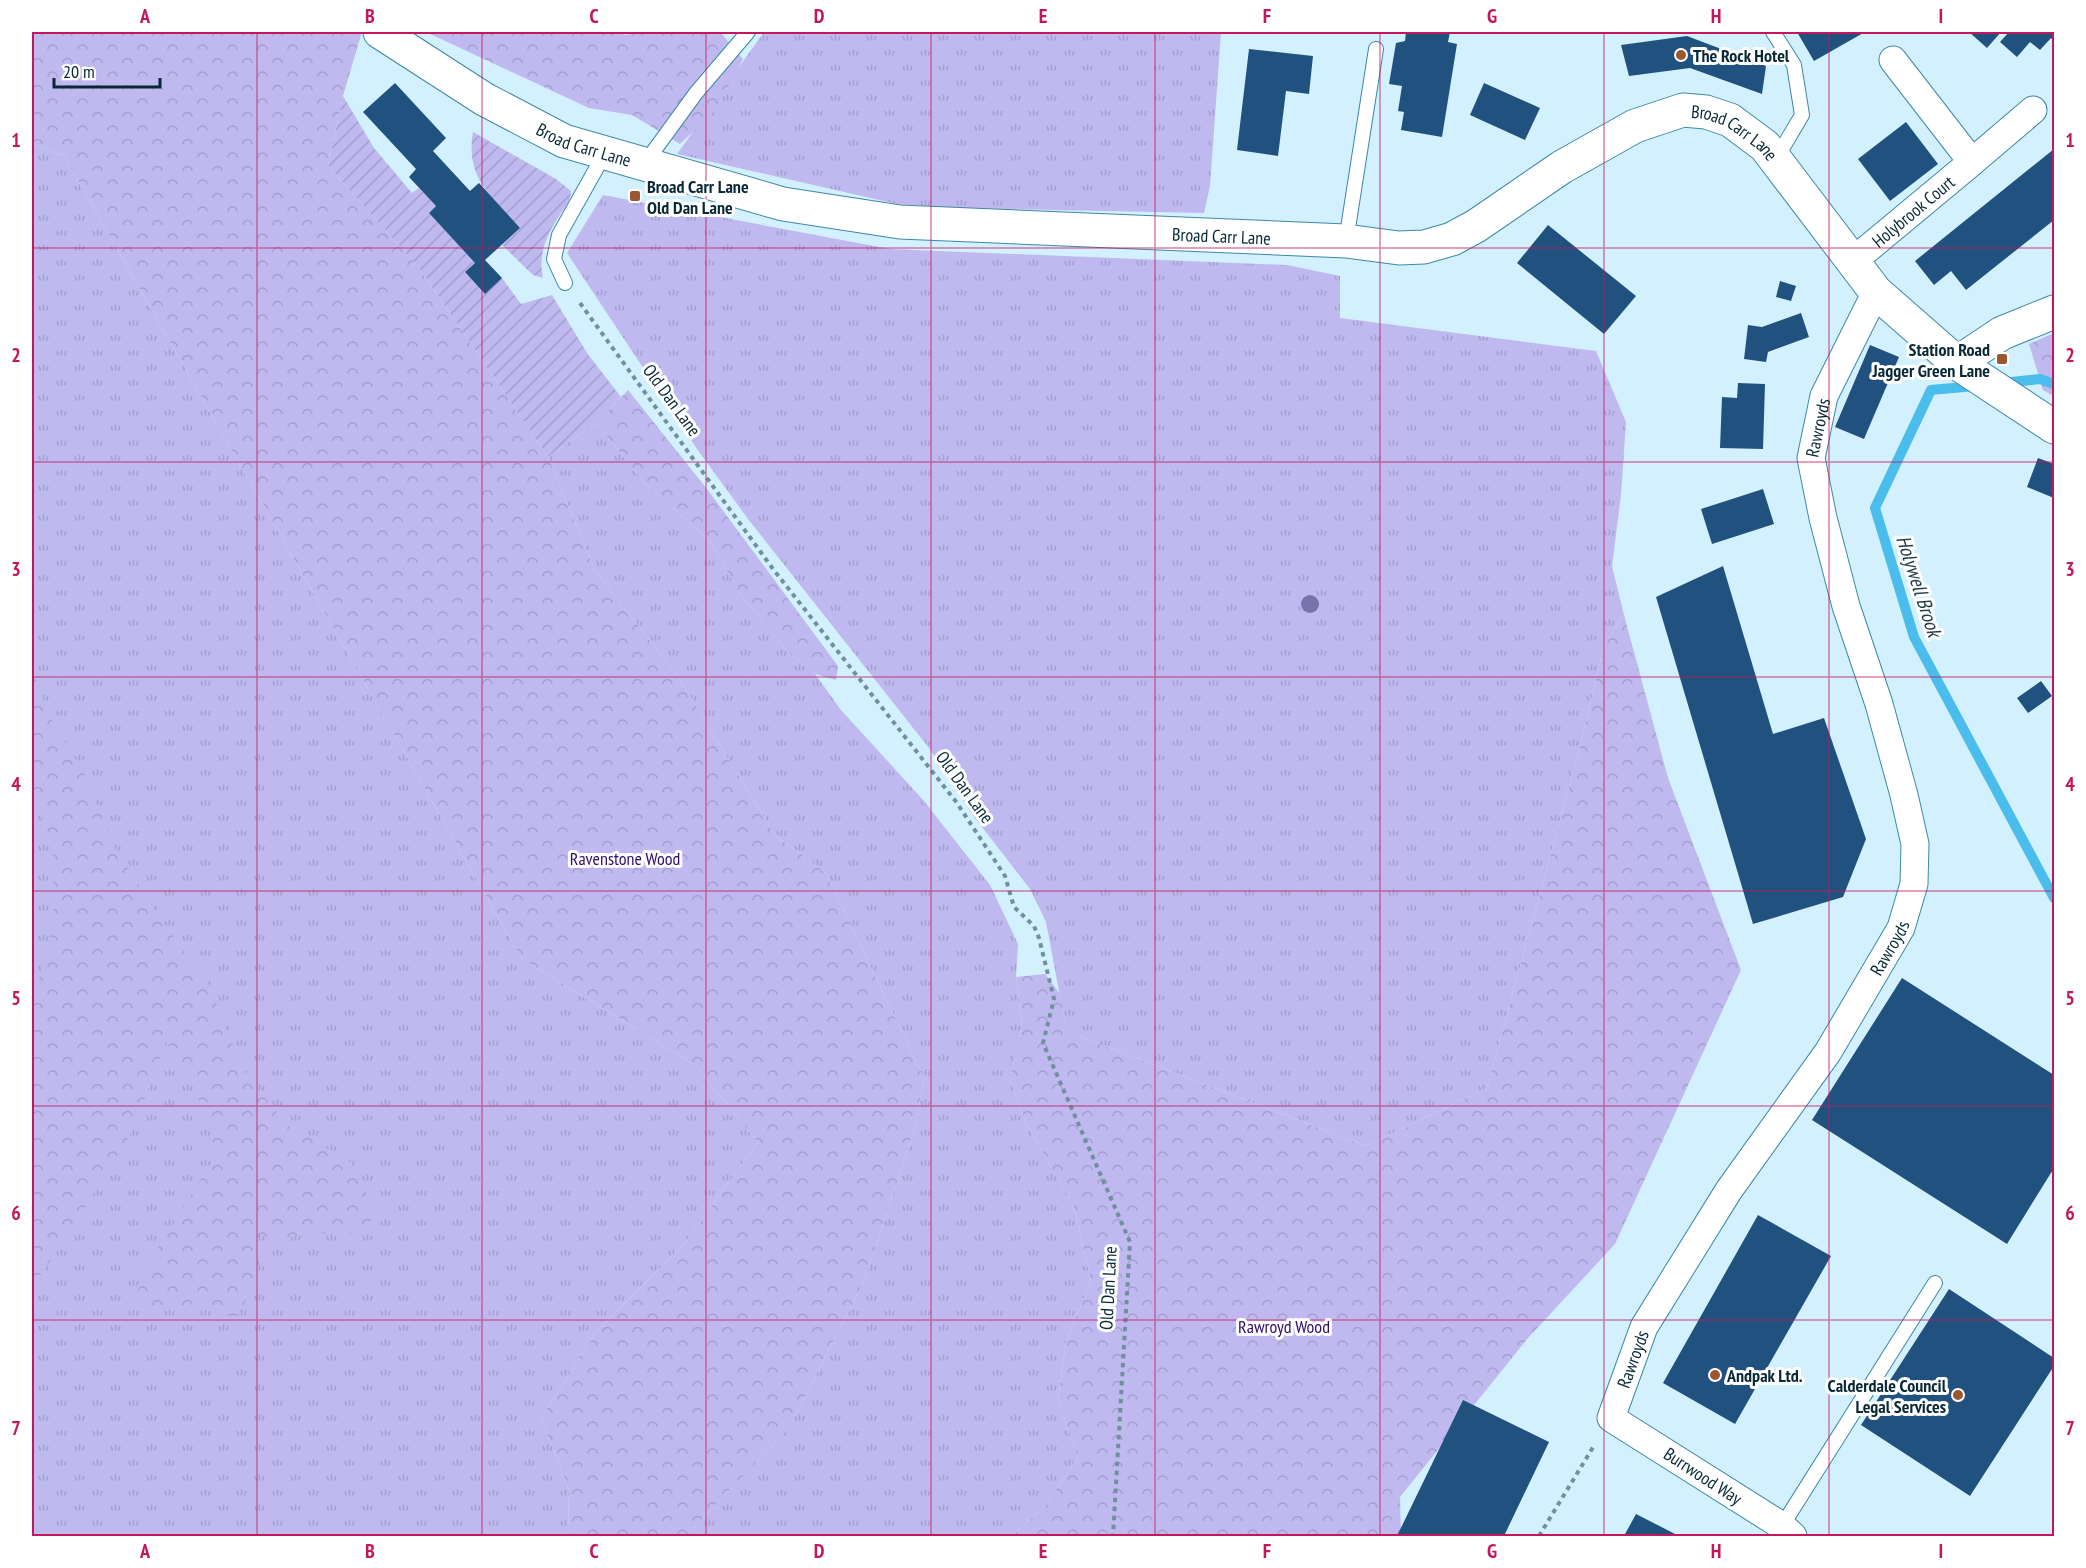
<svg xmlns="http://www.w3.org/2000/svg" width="2086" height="1568" font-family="'PT Sans Narrow',sans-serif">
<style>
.grass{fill:url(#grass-tufts)}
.forest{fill:url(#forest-crowns)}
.garden{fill:url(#garden-furrows)}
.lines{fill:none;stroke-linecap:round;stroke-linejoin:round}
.stream{stroke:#4abdec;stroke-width:10}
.building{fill:#21527f}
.service-casing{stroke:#3d88a8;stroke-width:16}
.minor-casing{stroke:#3d88a8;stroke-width:29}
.tertiary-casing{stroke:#3d88a8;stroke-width:35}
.path{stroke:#71909e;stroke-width:4;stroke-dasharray:4.5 4.5;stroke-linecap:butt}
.service{stroke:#fff;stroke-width:14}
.minor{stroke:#fff;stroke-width:27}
.tertiary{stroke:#fff;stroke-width:33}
.tree{fill:#7873ad}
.grid{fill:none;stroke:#c2185b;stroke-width:1.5;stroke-opacity:0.55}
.poi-dot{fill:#9d572e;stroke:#fff;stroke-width:2}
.labels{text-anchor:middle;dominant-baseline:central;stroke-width:6;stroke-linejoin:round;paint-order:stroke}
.poi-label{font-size:18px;font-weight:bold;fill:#082836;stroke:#fff;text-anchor:start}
.street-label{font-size:18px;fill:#082836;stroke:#fff}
.park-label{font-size:18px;fill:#2d0c6b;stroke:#fff}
.water-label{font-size:20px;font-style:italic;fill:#243d48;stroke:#fff}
.neatline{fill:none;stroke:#c2185b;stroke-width:2}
.grid-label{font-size:20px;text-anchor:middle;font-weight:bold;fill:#c2185b}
</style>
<defs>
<pattern id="grass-tufts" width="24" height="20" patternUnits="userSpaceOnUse" patternTransform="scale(1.5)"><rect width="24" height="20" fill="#bfb9f0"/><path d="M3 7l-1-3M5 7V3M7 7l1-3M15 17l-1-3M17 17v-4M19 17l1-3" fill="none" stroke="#a39fce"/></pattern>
<pattern id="forest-crowns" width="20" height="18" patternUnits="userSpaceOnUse" patternTransform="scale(1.5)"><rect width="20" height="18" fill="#bfb9f0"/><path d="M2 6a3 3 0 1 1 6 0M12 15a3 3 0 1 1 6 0" fill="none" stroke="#a39fce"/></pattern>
<pattern id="garden-furrows" width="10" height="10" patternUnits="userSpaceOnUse" patternTransform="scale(1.5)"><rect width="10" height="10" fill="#bfb9f0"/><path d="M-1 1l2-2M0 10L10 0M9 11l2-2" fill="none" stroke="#a39fce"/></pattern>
</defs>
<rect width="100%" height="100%" fill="#d3f0fe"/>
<!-- grass -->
<path class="grass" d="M764 32H1221L1210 186 1204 213 952 208 897 204 677 154Z
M32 144 64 156 522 959 695 1065 758 1142 683 1245 597 1331 541 1418 569 1490 568 1536H32Z
M603 195 890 249 1287 265 1340 276V318L1596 351 1626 422 1621 495 1612 566 1624 615 1605 642 1581 743 1487 1088 1366 1146 1079 1036 1065 1023 1046 922 1030 889 972 814 929 748 748 519 697 449 567 253Z
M596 423 645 483 711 542 740 594 787 651 815 674 841 710 924 801 990 885 1018 944 1016 977 1022 1024 1010 1080 1027 1125 1074 1207 1091 1281 1066 1341 1058 1400 1078 1457 1045 1506 1012 1536H686L789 1428 864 1281 915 1128 924 1078 826 873 775 835 679 678 595 570 548 457Z"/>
<!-- forest -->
<path class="forest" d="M32 32H356L361 35 343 96 328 166 419 268 548 457 595 570 679 678 775 835 826 873 924 1078 915 1128 864 1281 789 1428 686 1536H568L569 1490 541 1418 597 1331 683 1245 758 1142 695 1065 522 959 64 156 32 144Z
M426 32H619L625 35 639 32H720L743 59 716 110 680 144 632 115 589 108Z
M2054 333V396L2043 390 2029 344Z
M628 390 707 489 838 666 836 680 815 674 787 651 740 594 711 542 645 483 596 423Z
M1624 615 1668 778 1741 970 1615 1244 1528 1338 1400 1497 1401 1536H1012L1045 1506 1078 1457 1058 1400 1066 1341 1091 1281 1074 1207 1027 1125 1010 1080 1022 1024 1016 977 1045 974 1060 994 1065 1023 1079 1036 1366 1146 1487 1088 1581 743 1605 642Z
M32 670 49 715 84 773 115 848 162 921 208 983 243 1070 287 1125 350 1162 378 1216 346 1236 313 1232 283 1239 259 1235V1279L235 1318 206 1309H155L133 1304 146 1267 217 1153 191 1078 166 1042 134 1128 79 1218 32 1288V1004L54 924 53 852 32 786Z"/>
<!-- garden -->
<path class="garden" d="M343 96 374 148 412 193 419 188 436 206 429 213 475 263 465 272 484 293 502 278 521 304 552 295 587 353 621 397 596 423 548 457 419 268 328 166Z
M473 132 556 179 571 191C571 201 564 208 559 216 546 236 538 255 543 278L533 275 502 245 520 228C492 197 465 178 473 132Z"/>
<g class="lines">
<!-- stream -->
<path class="stream" d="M2003 383 2040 379 2054 384
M1975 386 1931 390 1875 508 1914 637 2054 898"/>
</g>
<!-- building -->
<path class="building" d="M1406 32H1450L1448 42 1457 44 1442 137 1401 130 1404 112 1398 111 1402 86 1389 84 1396 43 1405 41Z
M1797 32H1865L1814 61Z
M1969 32H2001L1987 48Z
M2009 32H2054V42L2051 38 2040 50 2030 42 2017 57 2000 42Z
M1687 36 1766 66 1762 94 1690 68 1629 76 1621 45Z
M1249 49 1313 56 1309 94 1286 91 1278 156 1237 150Z
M395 83 446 138 433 151 470 191 479 183 520 228 485 260 502 278 485 294 465 272 475 263 429 213 436 206 409 177 416 169 363 112Z
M1484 83 1540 108 1525 140 1470 115Z
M1906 122 1938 164 1890 201 1858 159Z
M2054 149V220L1966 290 1951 271 1934 285 1915 261Z
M1548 225 1636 296 1604 334 1517 263Z
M1780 281 1796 286 1791 301 1776 297Z
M1801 313 1809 337 1768 352 1766 362 1744 359 1748 325 1762 327Z
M1870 345 1899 357 1864 439 1835 427Z
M1738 383 1765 384 1763 449 1720 448 1722 397 1737 398Z
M2038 458 2054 464V498L2027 487Z
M1763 489 1774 524 1712 544 1701 509Z
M1723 566 1773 734 1824 718 1866 839 1843 897 1753 924 1656 597Z
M2041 681 2052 696 2028 713 2017 698Z
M1902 978 2054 1075V1168L2007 1244 1812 1120Z
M1758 1215 1831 1256 1735 1424 1663 1383Z
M1949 1289 2054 1358V1366L1970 1496 1861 1425Z
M1463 1400 1549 1442 1504 1536H1397Z
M1636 1514 1679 1536H1624Z"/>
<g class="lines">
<!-- service casing -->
<g class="service-casing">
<path id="service" d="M1773 32 1794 65 1802 115 1776 159
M645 163 696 93 748 32
M1346 241 1376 49
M565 283 554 259 559 235 605 153
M1782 1526 1935 1283"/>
</g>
<!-- minor casing -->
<g class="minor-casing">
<g id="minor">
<path d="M1972 162 2033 110"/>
<path id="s1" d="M1853 261 1972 162 1893 60"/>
<path id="s2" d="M1793 1536 1782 1526 1611 1418 1644 1327 1729 1190 1828 1052 1901 928 1914 884 1915 844 1904 795 1879 704 1846 606 1823 518 1811 458 1824 396 1876 292"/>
</g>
</g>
<!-- tertiary casing -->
<g class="tertiary-casing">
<g id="tertiary">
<path id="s3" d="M380 32 484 99 564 141 783 204 900 222 1346 241 1399 248 1424 247 1452 239 1476 226 1562 167 1635 126 1683 110 1706 112 1730 120 1765 146 1876 292 1957 363 2054 427"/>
<path d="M1957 363 2002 333 2054 312"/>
</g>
</g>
<!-- path -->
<path class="path" d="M580 303 773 569 957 803 1005 876 1014 907 1034 926 1039 938 1054 999 1043 1043 1130 1242 1113 1536
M1539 1536 1595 1444"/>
<!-- service -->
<use href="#service" class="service"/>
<!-- minor -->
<use href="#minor" class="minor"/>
<!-- tertiary -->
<use href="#tertiary" class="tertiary"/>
</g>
<!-- trees -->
<circle class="tree" cx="1310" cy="604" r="9"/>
<!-- grid -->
<path class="grid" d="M257 32V1536M482 32V1536M706 32V1536M931 32V1536M1155 32V1536M1380 32V1536M1604 32V1536M1829 32V1536M32 248H2054M32 462H2054M32 677H2054M32 891H2054M32 1106H2054M32 1320H2054"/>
<!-- markers -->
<g class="poi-dot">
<circle cx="1681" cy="55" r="6"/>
<rect x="629" y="190" width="12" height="12" rx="3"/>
<rect x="1996" y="353" width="12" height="12" rx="3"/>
<circle cx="1715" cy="1375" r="6"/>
<circle cx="1958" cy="1395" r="6"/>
</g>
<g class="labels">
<!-- poi labels -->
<g class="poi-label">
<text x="1693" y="55">The Rock Hotel</text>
<text x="647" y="186">Broad Carr Lane<tspan x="647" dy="21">Old Dan Lane</tspan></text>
<text x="1990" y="349" text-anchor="end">Station Road<tspan x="1990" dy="21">Jagger Green Lane</tspan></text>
<text x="1727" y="1375">Andpak Ltd.</text>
<text x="1946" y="1385" text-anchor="end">Calderdale Council<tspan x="1946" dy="21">Legal Services</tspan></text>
</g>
<!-- street labels -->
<g class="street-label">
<text stroke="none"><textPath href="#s3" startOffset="1438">Broad Carr Lane</textPath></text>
<text stroke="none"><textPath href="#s3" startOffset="234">Broad Carr Lane</textPath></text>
<text stroke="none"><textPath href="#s1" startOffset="78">Holybrook Court</textPath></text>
<text stroke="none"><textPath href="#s3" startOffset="882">Broad Carr Lane</textPath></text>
<text transform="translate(672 400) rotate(54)">Old Dan Lane</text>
<text stroke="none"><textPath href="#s2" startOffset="1306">Rawroyds</textPath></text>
<text transform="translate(965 787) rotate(54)">Old Dan Lane</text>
<text stroke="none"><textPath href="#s2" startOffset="766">Rawroyds</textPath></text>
<text transform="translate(1108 1288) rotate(-87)">Old Dan Lane</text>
<text stroke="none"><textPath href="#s2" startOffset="280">Rawroyds</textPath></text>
<text transform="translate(1703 1476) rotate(33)">Burrwood Way</text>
</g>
<!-- park labels -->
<g class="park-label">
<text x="625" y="858">Ravenstone Wood</text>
<text x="1284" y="1326">Rawroyd Wood</text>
</g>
<!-- water labels -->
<g class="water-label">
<text transform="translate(1919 586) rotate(72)">Holywell Brook</text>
</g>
</g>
<!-- border -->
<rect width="2086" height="1568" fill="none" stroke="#ffffff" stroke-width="66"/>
<!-- scale -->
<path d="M54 78v9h106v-9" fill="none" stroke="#082836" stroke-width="3"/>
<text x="63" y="78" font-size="18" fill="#082836" stroke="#ffffff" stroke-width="4.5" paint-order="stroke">20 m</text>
<rect x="33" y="33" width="2020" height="1502" class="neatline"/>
<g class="grid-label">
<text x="145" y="23">A</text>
<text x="370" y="23">B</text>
<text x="594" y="23">C</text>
<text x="819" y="23">D</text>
<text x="1043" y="23">E</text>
<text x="1267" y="23">F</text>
<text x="1492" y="23">G</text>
<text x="1716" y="23">H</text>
<text x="1941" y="23">I</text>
<text x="16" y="147">1</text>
<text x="2070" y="147">1</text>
<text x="16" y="362">2</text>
<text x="2070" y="362">2</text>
<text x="16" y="576">3</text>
<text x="2070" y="576">3</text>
<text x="16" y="791">4</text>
<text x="2070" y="791">4</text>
<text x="16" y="1005">5</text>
<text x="2070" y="1005">5</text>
<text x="16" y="1220">6</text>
<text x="2070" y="1220">6</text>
<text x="16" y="1435">7</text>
<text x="2070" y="1435">7</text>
<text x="145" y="1558">A</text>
<text x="370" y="1558">B</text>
<text x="594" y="1558">C</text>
<text x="819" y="1558">D</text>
<text x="1043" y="1558">E</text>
<text x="1267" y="1558">F</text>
<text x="1492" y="1558">G</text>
<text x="1716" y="1558">H</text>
<text x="1941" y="1558">I</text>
</g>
</svg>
